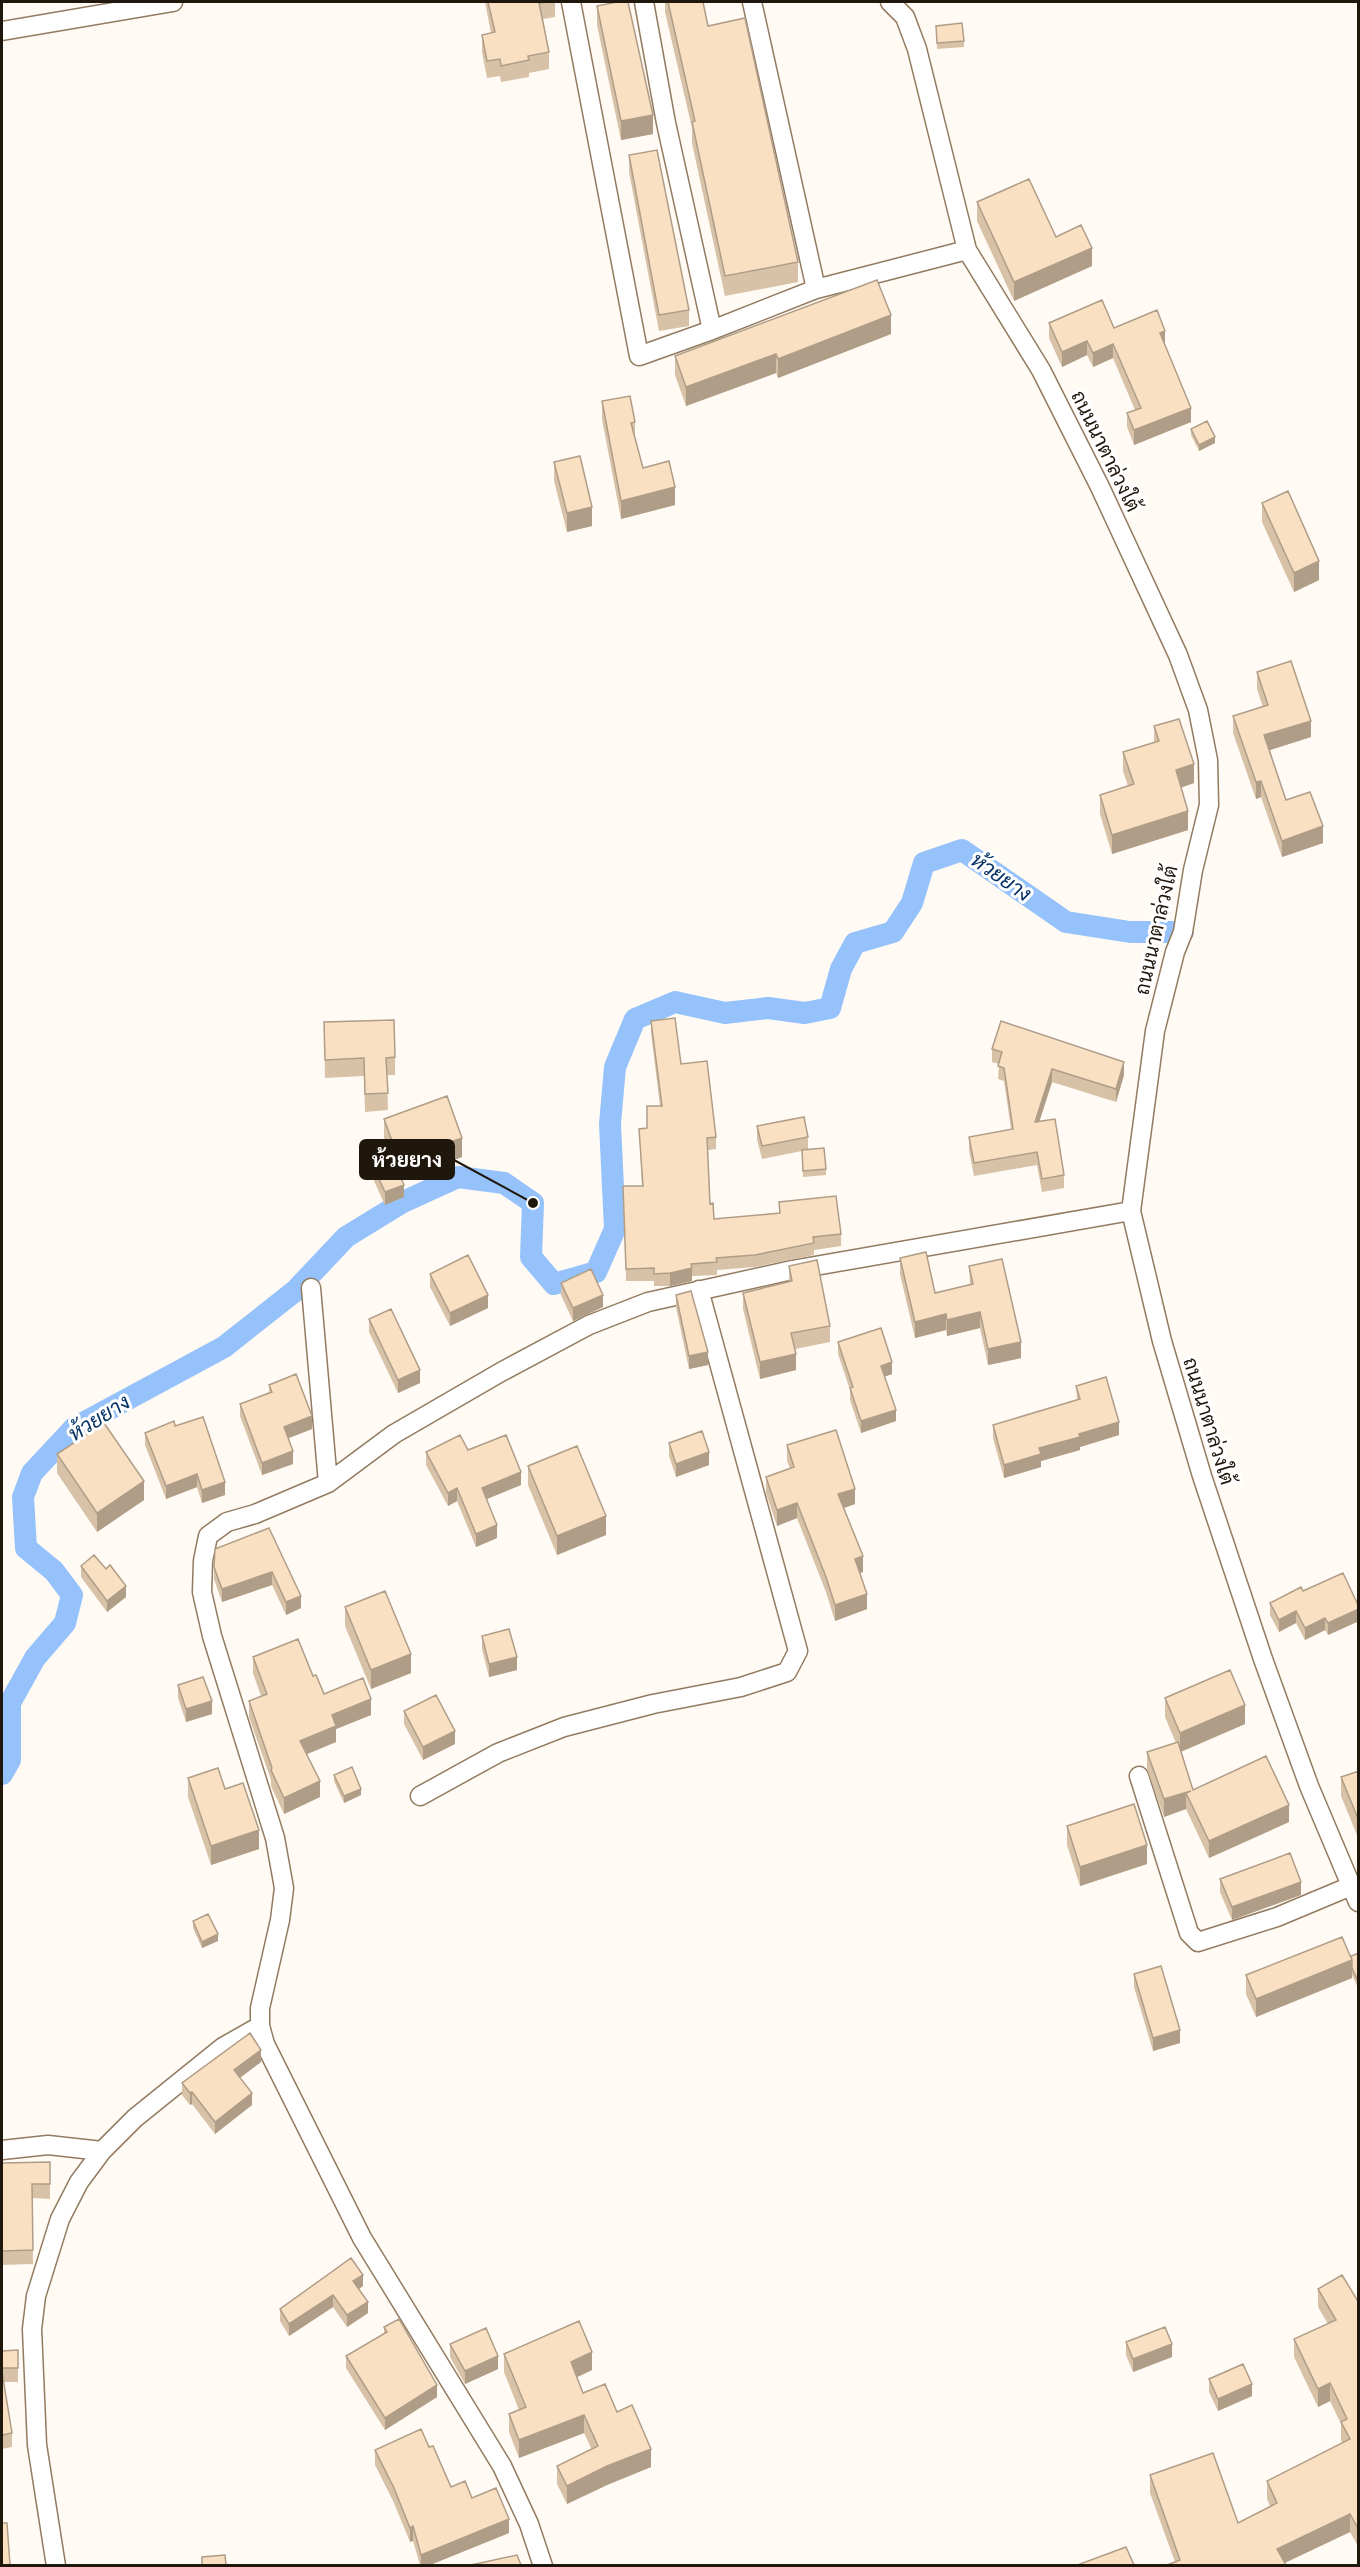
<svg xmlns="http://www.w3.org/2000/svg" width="1360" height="2567" font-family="'Fira Sans Condensed',Sarabun,sans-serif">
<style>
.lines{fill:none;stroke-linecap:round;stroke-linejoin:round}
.canal{stroke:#96c2fc;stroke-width:22}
.minor-casing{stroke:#927b60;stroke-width:21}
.minor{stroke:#fff;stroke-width:18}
.wall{fill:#d7c1a7}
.shaded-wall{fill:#af9d88}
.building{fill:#fae0c2;stroke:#af9d88;stroke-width:1.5}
.labels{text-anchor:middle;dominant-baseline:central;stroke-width:6;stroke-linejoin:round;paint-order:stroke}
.street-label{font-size:20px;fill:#20170c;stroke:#fff}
.water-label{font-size:21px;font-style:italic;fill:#053365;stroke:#fff}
.leader{fill:none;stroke:#20170c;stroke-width:2}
.callout-dot{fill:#20170c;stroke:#fff;stroke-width:2}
.callout{fill:#20170c;stroke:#20170c;stroke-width:2}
.callout-label{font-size:21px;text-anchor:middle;font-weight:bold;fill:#fff}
</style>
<rect width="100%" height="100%" fill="#fffaf4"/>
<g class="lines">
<!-- canal -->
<path class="canal" d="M2 1774 10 1760V1703L35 1658 65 1623 72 1595 54 1571 26 1548 23 1497 32 1473 74 1428 224 1347 295 1291 346 1237 403 1202 458 1177 504 1183 533 1203 531 1257 554 1284 596 1272 615 1229 610 1124 615 1067 635 1019 675 1002 725 1013 768 1008 805 1013 830 1008 841 969 855 943 893 932 912 903 924 863 962 850 1066 922 1130 932H1183"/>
<!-- minor casing -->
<g class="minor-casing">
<path id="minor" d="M571 2 639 356 712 330 816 289 967 250
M644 2 666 123 712 330
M752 2 816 289
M890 2 905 17 917 49 967 250 1041 370 1100 487 1178 655 1198 710 1208 760 1209 805 1193 870 1183 932 1175 952 1155 1031 1131 1211 1162 1341 1202 1476 1263 1659 1309 1786 1358 1902
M2 31 173 2
M311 1288 328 1483
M1139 1776 1189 1933 1198 1942 1277 1917 1351 1886
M420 1796 498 1753 564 1727 653 1704 741 1687 787 1672 798 1651 699 1290
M2 2150 48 2145 102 2151
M56 2566 37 2445 32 2329 36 2296 60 2219 79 2182 102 2151 135 2118 223 2047 260 2026
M543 2566 529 2524 502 2466 362 2238 265 2044 260 2026V2008L280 1920 284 1888 275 1838 212 1636 202 1592 203 1561 208 1536 227 1522 255 1514 328 1483 394 1434 501 1372 589 1325 648 1302 792 1270 1131 1211"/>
</g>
<!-- minor -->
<use href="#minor" class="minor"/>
</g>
<!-- wall -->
<path class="wall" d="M485 2H555V17L543 19 549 52V69L529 73V77L501 82 500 76 487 78 482 52V35L491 33Z
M665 2H699L798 262V282L725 296 692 143V128L665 12Z
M597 6 653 134 621 140 597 25Z
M936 26 964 41V47L937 49Z
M629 155 689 310V326L659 331 629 172Z
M977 202 1056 237 1092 266 1014 301 977 221Z
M1049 323 1114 328 1165 345 1191 422 1134 445 1127 427V413L1135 410 1113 358 1093 367 1087 355 1062 367 1049 338Z
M891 334 778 378 776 373 686 406 675 375V356Z
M602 401 635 422V437L643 468 675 505 621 519 602 419Z
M1191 429 1215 443 1199 451 1191 435Z
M554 462 592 526 567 532 554 481Z
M1262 503 1319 580 1294 592 1262 522Z
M1257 672 1311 737 1270 750 1286 800 1323 843 1282 857 1261 797 1256 799 1233 733V716L1263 707 1257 689Z
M1154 726 1194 783 1181 788 1188 830 1112 854 1100 814V795L1128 786 1123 771V752L1154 742Z
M651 1021 681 1064 716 1137V1149L708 1150 710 1204 714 1219 779 1214V1202L841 1234V1246L814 1250V1255L755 1267 717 1270V1275L692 1276V1281L670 1286H654V1281H626L623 1186H642L639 1129 647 1128 660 1106 651 1033Z
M324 1022 395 1057V1075H387L388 1110 365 1112 364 1076 325 1078Z
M992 1049 1124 1075 1116 1102 1052 1082 1039 1122 1064 1175V1188L1042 1192 1037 1165 974 1176 969 1150V1137L1011 1129 1004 1081 998 1079 999 1064 992 1062Z
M384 1119 462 1157 401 1179 404 1197 385 1205 374 1181V1168L392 1160 384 1138Z
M757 1126 808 1137V1150L826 1169V1175L803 1177 802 1151 762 1159 757 1139Z
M900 1258 935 1293 970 1284 969 1266 1021 1358 988 1365 980 1328 947 1336 946 1330 915 1338 900 1274Z
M789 1266 830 1326V1342L795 1349 796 1370 760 1379 743 1309V1293L789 1282Z
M430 1274 488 1308 450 1326 430 1287Z
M561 1283 603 1307 573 1321 561 1295Z
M676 1295 708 1365 689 1369 676 1307Z
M369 1319 420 1383 398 1393 369 1332Z
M838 1342 892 1374 885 1376 896 1421 861 1433 850 1400V1390L838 1354Z
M269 1385 312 1429 288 1438 293 1464 262 1475 240 1416V1404L269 1392Z
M1076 1386 1119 1435 1080 1447V1450L1041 1461V1467L1004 1478 993 1438V1425L1077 1400Z
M175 1426 225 1495 202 1503 197 1487 166 1499 145 1445V1433Z
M669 1443 709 1465 676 1477 669 1456Z
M787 1445 855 1504 844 1508 863 1572 860 1573 867 1609 835 1621 826 1592 797 1518 777 1526 766 1493V1477L790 1468 787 1461Z
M468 1450 521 1485 487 1499 497 1538 476 1547 457 1501 448 1506 426 1465V1452Z
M57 1454 144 1500 97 1532 57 1473Z
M528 1466 606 1535 557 1555 528 1485Z
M269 1528 301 1608 286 1615 272 1585 222 1602 214 1579V1567Z
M81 1566 126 1597 107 1612 81 1577Z
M1303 1591 1359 1607V1621L1328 1635 1325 1630 1305 1640 1296 1623 1279 1632 1270 1615V1603Z
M345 1607 411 1673 371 1689 345 1626Z
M482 1636 517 1670 489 1677 482 1649Z
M253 1657 313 1676 324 1694 371 1715 336 1729V1742L307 1754 320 1797 284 1814 271 1786V1780L249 1717V1701L261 1696 253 1673Z
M178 1685 212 1714 186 1722 178 1698Z
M1165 1698 1245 1724 1181 1752 1193 1790 1289 1822 1209 1858 1186 1809 1164 1817 1147 1769V1752L1176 1743 1165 1717Z
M404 1711 455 1744 423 1760 404 1724Z
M1359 1771V1840L1341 1796V1777Z
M334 1775 361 1795 344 1803 334 1781Z
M188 1778 225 1789 259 1849 211 1865 188 1797Z
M1067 1826 1147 1864 1080 1886 1067 1845Z
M1220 1879 1301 1895 1232 1920 1220 1892Z
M193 1921 218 1941 202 1948 193 1928Z
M1359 1953V1990L1352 1975V1978L1256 2017 1246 1994V1975L1351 1956Z
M1134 1974 1180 2043 1153 2051 1134 1987Z
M261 2062 240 2078 252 2105 215 2134 192 2104 190 2105 182 2095V2083Z
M50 2162V2199L32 2198 33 2264 2 2265V2163Z
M2 2279 3 2295V2309L2 2310Z
M363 2286 359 2289 368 2313 347 2327 333 2307 289 2336 280 2321V2309Z
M1318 2289 1359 2303V2548L1350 2532 1285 2563 1175 2562 1150 2493V2475L1238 2523 1270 2506 1267 2499V2481L1343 2443 1341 2440V2424L1330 2401 1318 2407 1294 2357V2339L1328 2324 1318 2307Z
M384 2327 437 2397 385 2430 346 2368V2356L384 2334Z
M1126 2342 1172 2357 1133 2372 1126 2355Z
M450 2344 498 2369 465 2384 450 2357Z
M18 2350V2382H3L12 2433V2447L2 2449V2351Z
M504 2354 592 2370 577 2377 583 2393 617 2412 651 2467 607 2485 567 2504 557 2484V2466L592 2450 584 2433 519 2458 509 2432V2414L519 2410 504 2372Z
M1209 2379 1252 2396 1218 2411 1209 2392Z
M429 2447 451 2487 509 2533 430 2565H420L413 2541 410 2542 394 2503 375 2465V2450Z"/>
<!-- shaded-wall -->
<path class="shaded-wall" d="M653 115V134L621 140V121Z
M1092 248V266L1014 301V282Z
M891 315V334L778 378V359Z
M1165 331V345L1160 333Z
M1087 341V355L1062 367V352Z
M1113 344V358L1093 367V353Z
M776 354V373L686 406V387Z
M1191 408V422L1134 445V430Z
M1215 437V443L1199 451V445Z
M675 487V505L621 519V501Z
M592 507V526L567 532V513Z
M1319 561V580L1294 592V573Z
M1311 721V737L1264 752V735Z
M1194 764V783L1176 789V770Z
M1261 781V797L1256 799V782Z
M1188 811V830L1112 854V835Z
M1323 826V843L1282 857V841Z
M1124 1062V1075L1116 1102V1089Z
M1052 1069V1082L1035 1135V1122Z
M462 1138V1157L399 1180V1160Z
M404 1185V1197L385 1205V1192Z
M692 1268V1281L670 1286V1273Z
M488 1295V1308L450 1326V1313Z
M603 1295V1307L573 1321V1308Z
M980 1312V1328L947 1336V1320Z
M946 1314V1330L915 1338V1322Z
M1021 1342V1358L988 1365V1349Z
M708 1352V1365L689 1369V1356Z
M796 1354V1370L760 1379V1362Z
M892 1362V1374L881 1378V1366Z
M420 1370V1383L398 1393V1380Z
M896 1410V1421L861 1433V1421Z
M312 1416V1429L284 1440V1427Z
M1119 1422V1435L1080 1447V1450L1041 1461V1467L1004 1478V1465L1039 1448 1079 1434Z
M293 1451V1464L262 1475V1463Z
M709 1452V1465L676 1477V1464Z
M521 1472V1485L482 1501V1488Z
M197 1474V1487L166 1499V1486Z
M144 1481V1500L97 1532V1513Z
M225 1482V1495L202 1503V1490Z
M457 1488V1501L448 1506V1493Z
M855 1489V1504L838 1510V1494Z
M797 1503V1518L777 1526V1510Z
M606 1516V1535L557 1555V1536Z
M497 1525V1538L476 1547V1534Z
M863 1556V1572L855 1575V1559Z
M272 1572V1585L222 1602V1589Z
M126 1586V1597L107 1612V1601Z
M867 1594V1609L835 1621V1605Z
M301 1596V1608L286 1615V1602Z
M1359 1609V1621L1328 1635V1623Z
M1296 1611V1623L1279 1632V1620Z
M1325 1618V1630L1305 1640V1628Z
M411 1654V1673L371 1689V1670Z
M517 1657V1670L489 1677V1664Z
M371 1699V1715L336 1729V1742L300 1757V1741L332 1715Z
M212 1701V1714L186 1722V1709Z
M1245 1705V1724L1180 1752V1733Z
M455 1731V1744L423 1760V1747Z
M320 1781V1797L284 1814V1798Z
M361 1789V1795L344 1803V1796Z
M1191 1791 1186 1793V1809L1164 1817V1799Z
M1289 1805V1822L1209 1858V1841Z
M259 1830V1849L211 1865V1846Z
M1147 1845V1864L1080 1886V1867Z
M1301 1882V1895L1232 1920V1907Z
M218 1934V1941L202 1948V1942Z
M1352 1960V1978L1256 2017V1999Z
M1180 2030V2043L1153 2051V2038Z
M261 2050V2062L234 2082V2070Z
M192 2092V2104L190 2105V2093Z
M252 2093V2105L215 2134V2122Z
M363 2275V2286L353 2293V2281Z
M333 2295V2307L289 2336V2324Z
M368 2302V2313L347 2327V2315Z
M1172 2344V2357L1133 2372V2359Z
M592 2352V2370L571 2380V2362Z
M498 2356V2369L465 2384V2371Z
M1330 2383V2401L1318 2407V2389Z
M1252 2384V2396L1218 2411V2399Z
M437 2385V2397L385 2430V2418Z
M584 2415V2433L519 2458V2440Z
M651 2449V2467L607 2485 567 2504V2486L607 2466Z
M1350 2514V2532L1280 2565 1277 2549Z
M509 2519V2533L430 2565H421V2555Z
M413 2526V2541L410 2542V2528Z"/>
<!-- building -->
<path class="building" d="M488 2H548L539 3 549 52 528 56 529 60 501 66 500 59 487 61 482 35 495 32Z
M617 2H628L653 115 621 121 597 6Z
M668 2H703L708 26 745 18 798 262 725 276 692 122 695 121Z
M962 23 964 41 937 43 936 26Z
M657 150 689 310 659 315 629 155Z
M1029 179 1056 237 1081 225 1092 248 1014 282 977 202Z
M877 280 891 315 778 359 776 354 686 387 675 356Z
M1102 300 1114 328 1157 310 1165 331 1160 333 1191 408 1134 430 1127 413 1141 408 1113 344 1093 353 1087 341 1062 352 1049 323Z
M630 396 635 422 631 423 643 468 669 461 675 487 621 501 602 401Z
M1207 421 1215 437 1199 445 1191 429Z
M580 456 592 507 567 513 554 462Z
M1288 491 1319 561 1294 573 1262 503Z
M1291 661 1311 721 1264 735 1286 800 1310 792 1323 826 1282 841 1261 781 1256 782 1233 716 1268 705 1257 672Z
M1179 719 1194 764 1176 770 1188 811 1112 835 1100 795 1134 784 1123 752 1159 741 1154 726Z
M675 1018 681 1064 707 1061 716 1137 707 1138 710 1204 713 1203 714 1219 780 1213 779 1202 836 1196 841 1234 813 1237 814 1243 755 1255 716 1258 717 1262 691 1264 692 1268 670 1273 654 1274V1268L626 1269 623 1186H643L639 1129 647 1128V1106H662L651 1021Z
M394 1020 395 1057 386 1058 388 1093 365 1094 364 1058 325 1060 324 1022Z
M1001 1021 1124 1062 1116 1089 1052 1069 1035 1122 1055 1119 1064 1175 1042 1179 1037 1152 974 1163 969 1137 1013 1129 1004 1068 998 1066 1002 1052 992 1049Z
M447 1096 462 1138 399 1160 384 1119Z
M804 1117 808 1137 762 1146 757 1126Z
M824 1148 826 1169 803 1171 802 1150Z
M393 1160 404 1185 385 1192 374 1168Z
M926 1252 935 1293 973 1284 969 1266 1002 1259 1021 1342 988 1349 980 1312 947 1320 946 1314 915 1322 900 1258Z
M468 1255 488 1295 450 1313 430 1274Z
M817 1260 830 1326 791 1333 796 1354 760 1362 743 1293 792 1281 789 1266Z
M591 1269 603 1295 573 1308 561 1283Z
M691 1291 708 1352 689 1356 676 1295Z
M391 1309 420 1370 398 1380 369 1319Z
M881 1328 892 1362 881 1366 896 1410 861 1421 850 1388 853 1387 838 1342Z
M296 1374 312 1416 284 1427 293 1451 262 1463 240 1404 272 1392 269 1385Z
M1106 1377 1119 1422 1079 1434 1080 1437 1039 1448 1041 1454 1004 1465 993 1425 1080 1399 1076 1386Z
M203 1417 225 1482 202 1490 197 1474 166 1486 145 1433 174 1421 175 1426Z
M104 1423 144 1481 97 1513 57 1454Z
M836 1430 855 1489 838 1494 863 1556 855 1559 867 1594 835 1605 826 1577 797 1503 777 1510 766 1477 794 1467 787 1445Z
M702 1431 709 1452 676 1464 669 1443Z
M460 1435 468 1450 506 1435 521 1472 482 1488 497 1525 476 1534 457 1488 448 1493 426 1452Z
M577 1446 606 1516 557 1536 528 1466Z
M269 1528 301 1596 286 1602 272 1572 222 1589 214 1567 215 1549Z
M94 1555 106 1569 110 1565 126 1586 107 1601 81 1566Z
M1343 1573 1359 1607V1609L1328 1623 1325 1618 1305 1628 1296 1611 1279 1620 1270 1603 1301 1587 1303 1591Z
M385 1591 411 1654 371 1670 345 1607Z
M509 1629 517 1657 489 1664 482 1636Z
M298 1639 313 1676 316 1675 324 1694 363 1678 371 1699 332 1715 336 1726 300 1741 320 1781 284 1798 271 1770 272 1768 249 1701 267 1694 253 1657Z
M1230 1670 1245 1705 1180 1733 1165 1698Z
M203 1677 212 1701 186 1709 178 1685Z
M436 1695 455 1731 423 1747 404 1711Z
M1178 1742 1193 1790 1266 1756 1289 1805 1209 1841 1186 1793 1191 1791 1164 1799 1147 1752Z
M352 1767 361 1789 344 1796 334 1775Z
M218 1768 225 1789 243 1783 259 1830 211 1846 188 1778Z
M1359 1771V1821L1341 1777Z
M1134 1804 1147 1845 1080 1867 1067 1826Z
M1290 1853 1301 1882 1232 1907 1220 1879Z
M208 1914 218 1934 202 1942 193 1921Z
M1342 1937 1352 1960 1256 1999 1246 1975Z
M1359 1953V1983L1352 1968V1960L1351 1956Z
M1161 1966 1180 2030 1153 2038 1134 1974Z
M250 2033 261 2050 234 2070 252 2093 215 2122 192 2092 190 2093 182 2083Z
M50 2162V2184H32L33 2250 2 2251V2163Z
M351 2258 363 2275 353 2281 368 2302 347 2315 333 2295 289 2324 280 2309Z
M1342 2275 1359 2303V2530L1350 2514 1277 2549 1286 2565H1167L1180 2560 1150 2475 1213 2453 1238 2523 1277 2503 1267 2481 1350 2439 1341 2422 1347 2419 1330 2383 1318 2389 1294 2339 1336 2320 1318 2289Z
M399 2319 437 2385 385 2418 346 2356 387 2332 384 2327Z
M579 2321 592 2352 571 2362 583 2393 605 2384 617 2412 632 2405 651 2449 607 2466 567 2486 557 2466 598 2446 584 2415 519 2440 509 2414 526 2407 504 2354Z
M1165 2327 1172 2344 1133 2359 1126 2342Z
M486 2328 498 2356 465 2371 450 2344Z
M18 2350V2368H2V2351Z
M1243 2364 1252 2384 1218 2399 1209 2379Z
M2 2372 12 2433 2 2435Z
M421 2429 429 2447 433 2446 451 2487 465 2481 472 2498 496 2488 509 2519 421 2555 413 2526 410 2528 394 2488 375 2450Z
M2 2523H7L10 2565H2Z
M1126 2547 1134 2565H1081L1080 2564Z
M225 2555 226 2565H202V2557Z
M517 2555 521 2565H471Z"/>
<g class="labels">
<!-- street labels -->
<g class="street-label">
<text transform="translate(1106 451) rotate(64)">ถนนนาตาล่วงใต้</text>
<text transform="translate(1156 930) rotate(-77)">ถนนนาตาล่วงใต้</text>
<text transform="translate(1209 1421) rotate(73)">ถนนนาตาล่วงใต้</text>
</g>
<!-- water labels -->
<g class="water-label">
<text transform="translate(1001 877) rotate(35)">ห้วยยาง</text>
<text transform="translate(99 1418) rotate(-32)">ห้วยยาง</text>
</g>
</g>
<!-- callouts -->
<path class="leader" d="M533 1203L454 1160"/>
<circle class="callout-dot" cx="533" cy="1203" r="6"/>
<rect class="callout" x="360" y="1140" width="94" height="39" rx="6"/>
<g class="callout-label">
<text x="407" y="1167">ห้วยยาง</text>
</g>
<!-- border -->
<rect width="1360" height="2567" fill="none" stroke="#20170c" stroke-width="6"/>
</svg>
